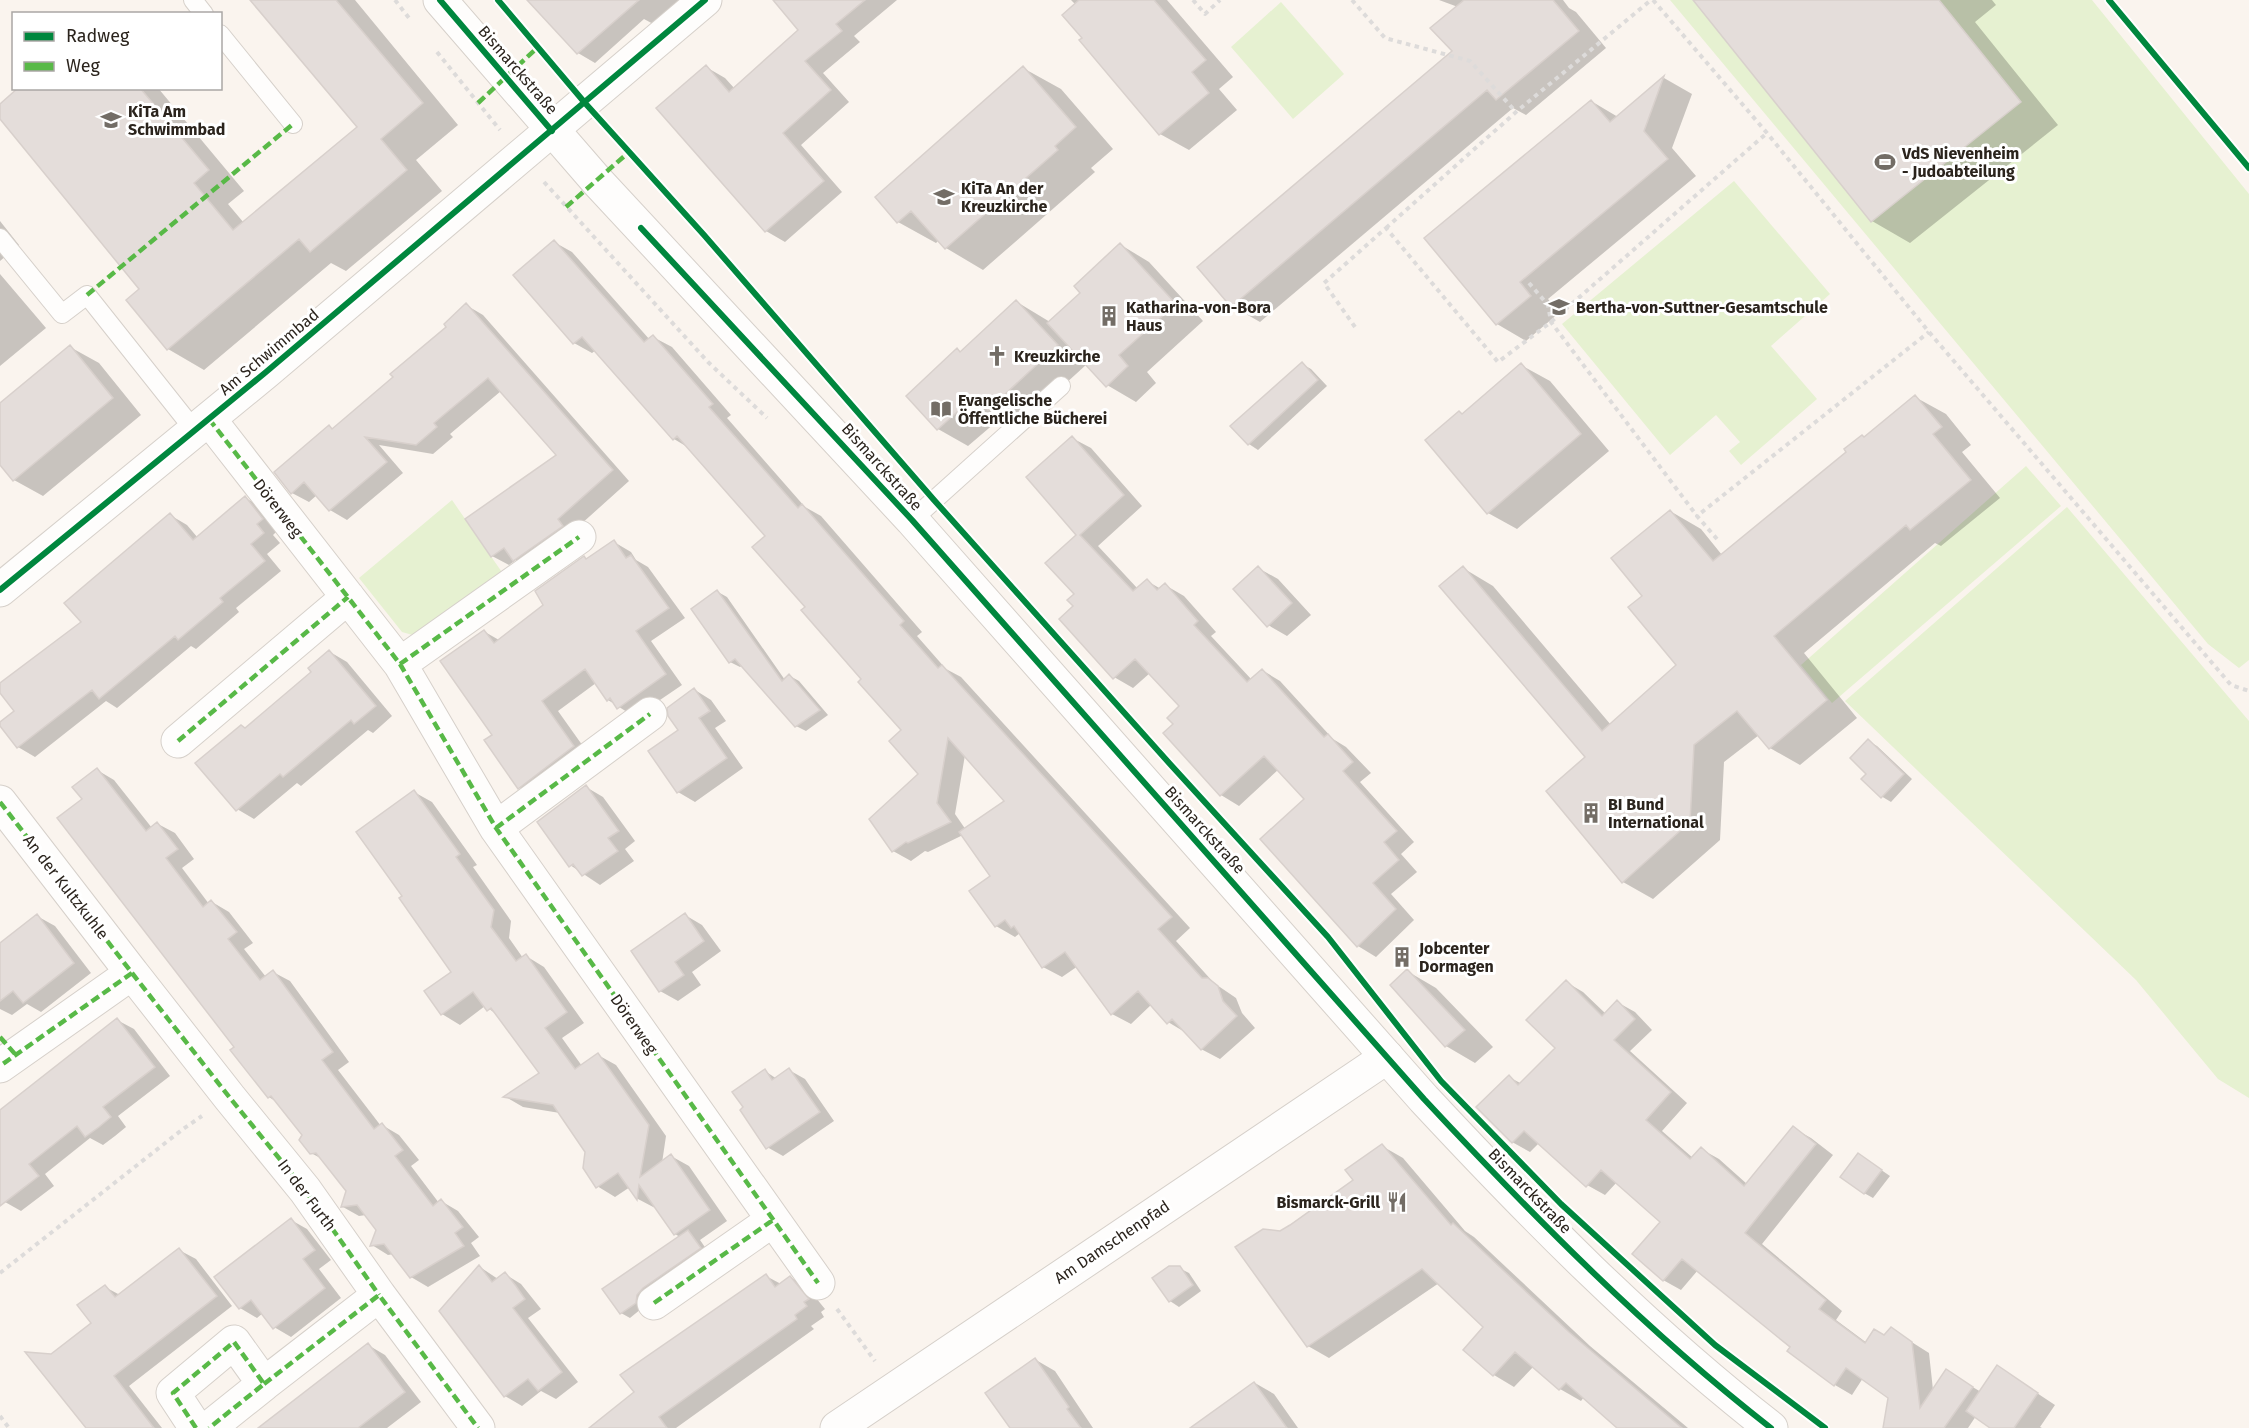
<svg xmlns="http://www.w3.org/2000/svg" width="2249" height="1428" font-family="'Fira Sans',sans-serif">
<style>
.green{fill:#e6f1d1}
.shadow{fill:#0003;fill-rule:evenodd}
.building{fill:#e4ddda;stroke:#d8d0cc;stroke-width:1.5}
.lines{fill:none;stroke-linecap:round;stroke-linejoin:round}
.lane-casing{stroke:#d6d0ca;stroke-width:20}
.street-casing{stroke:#d6d0ca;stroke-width:35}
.secondary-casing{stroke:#d6d0ca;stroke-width:35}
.path{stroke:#dddbda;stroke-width:4;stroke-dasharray:4.5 4.5;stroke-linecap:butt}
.lane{stroke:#fefdfc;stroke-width:18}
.street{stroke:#fefdfc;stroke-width:33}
.secondary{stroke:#fefdfc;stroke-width:33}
.quiet{stroke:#58b947;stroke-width:4.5;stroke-dasharray:9 4.5;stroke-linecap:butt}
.cycleway-casing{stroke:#fff;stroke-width:10}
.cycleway{stroke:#00873e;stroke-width:6}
.labels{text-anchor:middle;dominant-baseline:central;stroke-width:6;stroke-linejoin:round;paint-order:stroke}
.street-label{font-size:16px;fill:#2b241d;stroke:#fff}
.poi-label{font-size:16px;font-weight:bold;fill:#2b241d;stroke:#fff;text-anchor:start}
</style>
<rect width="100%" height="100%" fill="#faf4ee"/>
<!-- green -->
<path class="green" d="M1670 0H2092L2249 194V660L2239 668 2208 644Z
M1281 2 1344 74 1293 119 1231 47Z
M1734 181 1830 294 1771 346 1817 399 1741 465 1729 451 1740 442 1716 415 1670 455 1562 324Z
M2026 466 2061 506 1832 703 1801 665Z
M452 500 506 578 423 638 402 632 359 578Z
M2067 507 2249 721V1098L2218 1079 2136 980 1845 701Z"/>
<!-- shadow -->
<path class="shadow" d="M254 0H355L458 125 416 160 442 191 346 271 331 263 204 370 168 349 141 289 0 116V106L18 88H158L244 191 228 204 244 223 359 127Z
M530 0H686L655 25 644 19 595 63 578 53Z
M786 0H897L854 36 860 42 823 73 849 102 801 145 842 192 785 242 766 231 658 108 706 67 725 78 735 89 801 30Z
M1071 0H1167L1233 77 1219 89 1237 110 1189 150 1160 134 1084 38 1076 5Z
M1439 0H1563L1569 8 1576 12 1606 48 1526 115 1513 108 1260 322 1232 306 1454 51 1458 7Z
M1695 0H1992L1996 5 1975 22 2058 125 1910 243 1872 221Z
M1023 68 1061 89 1113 149 1091 168 1095 172 983 270 946 248 939 240 936 243 898 222Z
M1664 78 1692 94 1672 148 1696 176 1548 299 1559 313 1526 341 1497 324 1426 238 1591 101 1618 117Z
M0 221 19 245 0 261Z
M554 242 572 252 650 340 653 337 672 347 731 415 727 418 805 507 821 516 922 632 917 636 946 669 961 677 1190 928 1176 941 1214 983 1236 998 1242 1013 1255 1028 1220 1059 1201 1049 1188 1034 1168 1022 1152 1004 1131 1024 1112 1014 1078 966 1062 977 1043 967 1020 933 1015 937 996 926 971 891 992 876 963 835 928 852 925 851 911 861 893 851 921 774 904 730 807 607 767 536 689 448 674 439 596 350 592 353 574 343ZM965 755 1007 801 966 830 955 814Z
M1121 245 1149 262 1203 321 1147 372 1156 383 1136 402 1107 385 1087 364 1019 426 1002 417 968 446 938 429 957 350 962 352 1017 302 1050 322 1082 293Z
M0 274 46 328 0 366Z
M466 305 483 315 629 481 531 569 516 560 509 565 492 556 558 455 501 391 450 434 453 437 433 454 379 445 403 473 347 520 330 510 317 495 309 502 292 493 329 427 334 429 395 378 448 327Z
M70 347 99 363 141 415 43 496 14 480 0 462V405Z
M1302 364 1311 369 1327 386 1258 450 1249 444Z
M1521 365 1550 381 1609 451 1517 529 1488 513 1459 412 1463 415Z
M1915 397 1946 414 1971 445 1962 452 2000 498 1941 546 1935 543 1804 653 1857 718 1800 765 1770 748 1759 735 1724 762 1720 840 1653 899 1623 882 1587 757 1463 568 1493 586 1611 725 1678 665 1645 596 1670 511 1701 529 1722 555Z
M1072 438 1091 448 1142 506 1098 546 1138 589 1147 581 1161 589 1165 585 1184 596 1216 632 1211 636 1252 680 1262 670 1280 681 1333 739 1346 747 1371 773 1360 782 1414 842 1401 854 1417 872 1391 894 1414 920 1376 957 1358 946 1262 839 1307 799 1279 769 1239 806 1221 795 1165 733 1175 724 1181 706 1150 673 1133 688 1114 677 1075 606 1079 535Z
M245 498 262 507 279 529 273 535 280 543 267 554 281 571 236 608 239 612 196 649 191 646 117 708 106 701 35 757 18 747 0 723 16 711 0 691V685L83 622 170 515 187 525 198 538Z
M614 542 631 552 636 560 648 567 685 618 651 641 682 685 635 717 608 700 596 683 558 711 590 756 536 797 519 787 494 735 485 632 499 640 545 605 585 558 587 560Z
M1258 568 1278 579 1311 615 1287 636 1268 625Z
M718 592 727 597 785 680 790 676 799 681 828 715 806 731 796 726 743 665 740 667 730 662Z
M330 652 347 662 392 716 373 733 368 730 301 786 297 783 254 819 237 809 313 672Z
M695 690 711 700 726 721 715 728 743 768 695 802 678 792 650 752 680 730Z
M1868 741 1877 746 1912 779 1891 802 1881 796 1868 774Z
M97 770 114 780 152 828 158 824 175 833 194 859 182 868 209 904 212 902 229 912 253 943 244 949 266 977 273 972 290 981 349 1062 338 1070 381 1126 382 1125 399 1135 419 1160 411 1166 439 1203 441 1201 458 1211 479 1237 471 1243 480 1256 428 1287 411 1277 394 1254 388 1255 372 1245 377 1230 366 1215 359 1216 343 1207 348 1191 324 1160 311 1153 304 1134 278 1103 269 1097 84 799Z
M586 787 603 797 635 841 625 849 634 861 600 885 570 865Z
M414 792 432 802 477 865 473 867 511 921 509 938 523 958 526 956 544 967 584 1023 562 1038 582 1066 598 1055 616 1065 666 1136 662 1163 671 1156 689 1166 727 1221 700 1240 709 1253 630 1318 621 1313 680 1237 675 1234 655 1206V1208L638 1199 630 1187 615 1197 597 1186 587 1152 560 1113 523 1107 506 1097 541 1074 499 1016 485 1006 460 1025 442 1014 453 972 404 896Z
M685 915 702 925 721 951 692 972 701 985 678 1001 660 991Z
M37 916 55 926 91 973 41 1012 27 1004 12 1015 0 1009V945Z
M1407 971 1436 988 1493 1047 1475 1063 1446 1046 1393 985Z
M1566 982 1583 992 1606 1014 1617 1002 1635 1012 1652 1030 1630 1051 1687 1103 1662 1131 1693 1158 1701 1149 1719 1159 1747 1184 1793 1128 1811 1138 1833 1155 1762 1244 1842 1311 1836 1320 1867 1343 1884 1337 1891 1329 1929 1353 1933 1390 1946 1371 1981 1392 1998 1367 2055 1405 2040 1427 2042 1428H1993L1976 1416 1968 1428H1907L1890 1397 1863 1378 1852 1395 1835 1385 1698 1270 1681 1290 1663 1280 1662 1222 1617 1182 1605 1195 1587 1185 1539 1143 1530 1152 1512 1142 1509 1077 1522 1084 1557 1048Z
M117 1020 134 1029 170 1076 118 1116 126 1127 115 1136 103 1145 90 1138 45 1174 54 1186 21 1211 5 1202 0 1196V1112Z
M789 1070 805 1079 834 1121 783 1156 767 1147 765 1071 777 1079Z
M1382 1146 1403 1158 1465 1231 1474 1237 1590 1346 1688 1428H1620L1584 1397 1581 1401 1560 1389 1534 1366 1514 1387 1494 1375 1486 1327 1439 1283 1329 1358 1308 1346 1281 1233 1356 1180Z
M1858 1154 1890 1176 1873 1198 1864 1193Z
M291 1220 307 1229 331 1260 319 1269 341 1298 291 1337 274 1327 263 1313 257 1318 240 1308Z
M179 1250 196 1259 232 1306 129 1386 162 1428H85L87 1427 52 1356 93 1324 105 1287 120 1295Z
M480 1267 498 1279 505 1274 521 1284 541 1309 528 1318 578 1382 556 1399 541 1391 522 1406 505 1396Z
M1179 1268 1189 1273 1201 1291 1179 1307 1170 1301Z
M766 1276 781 1284 790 1277 807 1287 825 1309 821 1312 824 1317 811 1326 814 1329 676 1428H590L636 1393Z
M368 1345 385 1355 421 1402 387 1428H260Z
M1036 1360 1055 1371 1093 1428H1012Z
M1255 1383 1274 1394 1298 1428H1223Z"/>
<!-- building -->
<path class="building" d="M250 0H336L423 103 381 139 407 170 310 252 299 239 167 350 126 300 139 289 0 119V104L18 88H140L209 170 194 183 233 230 357 127Z
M527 0H639L577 54Z
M773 0H865L836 24 842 31 805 61 831 90 783 133 824 181 765 232 656 108 706 65 729 92 798 30Z
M1079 0H1154L1206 60 1192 72 1209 93 1159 135 1079 40 1082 38 1062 15Z
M1464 0H1553L1579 31 1496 100 1487 90 1231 307 1197 267 1452 51 1430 28Z
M1693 0H1939L2021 102 1871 222Z
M1023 66 1076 127 1055 146 1058 150 945 249 911 211 897 223 875 197Z
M1664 76 1644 131 1668 159 1520 282 1531 296 1496 325 1424 238 1591 100 1610 122Z
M554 240 644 342 653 335 713 404 709 407 798 508 802 504 904 621 900 625 938 668 942 665 1172 917 1158 929 1202 978H1208L1218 986 1223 1001 1237 1016 1201 1050 1172 1019 1167 1024 1138 991 1111 1015 1065 952 1042 968 1014 926 1011 928 1005 920 995 927 969 891 990 876 959 832 1004 801 948 738 937 803 951 822 908 843 906 842 892 852 869 819 918 774 889 741 901 730 858 682 861 679 801 610 805 607 752 547 765 536 677 436 673 440 582 337 573 344 513 275Z
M1120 243 1176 304 1119 355 1128 366 1106 387 1047 323 1080 293 1074 286Z
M1016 300 1058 345 988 410 975 396 937 430 906 396 957 348 960 352Z
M466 303 613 470 558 519 563 526 513 561 504 548 491 557 465 519 556 455 488 378 434 423 437 427 416 445 365 437 387 462 329 511 304 482 291 494 274 472 329 425 332 429 393 377 390 374 446 327 444 324Z
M70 345 113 398 13 481 0 465V403Z
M1302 362 1318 380 1248 445 1230 426Z
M1521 363 1581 434 1487 514 1425 440 1459 411 1462 414Z
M1915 395 1942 427 1933 434 1971 480 1910 530 1906 525 1774 636 1827 700 1769 749 1737 711 1694 745 1690 822 1622 883 1546 791 1585 757 1439 586 1463 566 1602 731 1676 665 1628 607 1642 596 1611 558 1670 510 1713 561 1846 452 1844 449 1862 435 1864 437Z
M1072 436 1124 495 1080 535 1133 591 1147 579 1157 590 1165 583 1198 621 1194 625 1247 682 1262 669 1324 737 1328 734 1353 762 1343 771 1397 831 1384 842 1399 860 1373 883 1396 909 1357 947 1260 839 1304 799 1264 756 1220 796 1163 733 1173 724 1167 718 1179 706 1135 659 1113 679 1059 619 1073 606 1067 600 1074 594 1045 563 1076 535 1026 477Z
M245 496 263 519 257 524 264 533 251 544 265 561 220 598 223 602 178 640 175 636 99 699 92 690 17 748 0 726V722L14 711 0 693V683L81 622 64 603 170 513 193 540Z
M614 540 626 558 631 555 669 608 636 631 666 674 617 709 610 698 607 701 585 669 542 701 574 746 518 789 484 740 492 735 440 661 484 630 494 643 543 605 535 591 584 556 586 559Z
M1258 566 1292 603 1267 627 1233 589Z
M717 590 782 681 789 674 820 710 795 727 735 659 729 663 691 609Z
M329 650 376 706 354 724 351 720 283 777 280 774 236 811 195 763 241 725 245 728 311 672 308 668Z
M694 688 710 711 699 718 727 758 677 793 648 751 678 730 668 716 667 708Z
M1868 739 1904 774 1881 798 1861 779 1866 774 1850 758Z
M97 768 146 831 157 822 178 849 166 858 203 907 211 900 237 932 228 939 260 980 273 970 333 1052 322 1060 374 1129 382 1123 403 1150 395 1156 433 1206 441 1199 463 1227 455 1233 464 1246 410 1278 384 1244 370 1246 376 1230 357 1205 341 1207 346 1191 316 1153 310 1154 299 1140 302 1135 271 1096 268 1098 230 1050 234 1047 57 818 82 799 72 787Z
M586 785 619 831 608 838 618 851 582 876 573 864 569 867 537 822Z
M414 790 460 854 456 857 494 910 491 927 516 961 526 954 567 1012 545 1028 575 1069 598 1053 649 1125 640 1177 671 1154 710 1210 674 1235 639 1185 637 1200 618 1173 596 1188 583 1168 585 1152 553 1105 503 1097 539 1073 491 1008 487 1011 473 992 441 1015 424 991 451 972 399 898 402 896 356 832Z
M685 913 704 941 675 962 684 975 659 992 631 951Z
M37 914 74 963 23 1003 13 991 0 1001V943Z
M1407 969 1465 1030 1445 1047 1390 985Z
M1566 980 1602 1016 1617 1000 1635 1019 1614 1040 1671 1092 1646 1120 1690 1159 1701 1147 1744 1186 1793 1126 1816 1144 1745 1233 1826 1300 1819 1309 1865 1343 1874 1329 1884 1335 1891 1327 1912 1342 1920 1408 1946 1369 1973 1387 1944 1428H1883L1888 1398 1846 1368 1834 1386 1787 1351 1790 1347 1682 1259 1663 1281 1632 1254 1660 1222 1601 1170 1586 1187 1524 1131 1512 1143 1476 1107 1509 1075 1518 1085 1555 1048 1526 1020Z
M117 1018 155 1067 103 1107 111 1117 99 1127 85 1137 77 1126 29 1164 39 1176 0 1206V1110Z
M789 1068 820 1112 766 1149 740 1110 743 1107 732 1092 765 1069 772 1080Z
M1382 1144 1451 1225 1453 1223 1569 1332 1682 1428H1617L1566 1383 1559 1390 1515 1352 1493 1376 1463 1350 1483 1327 1422 1269 1307 1347 1235 1247 1263 1229 1280 1231 1290 1225 1353 1180 1345 1170Z
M1858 1153 1882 1170 1864 1194 1840 1177Z
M291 1218 315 1250 303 1259 325 1288 273 1329 251 1300 239 1309 214 1277Z
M688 1230 701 1248 643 1288 637 1295 636 1303 620 1314 602 1289Z
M179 1248 217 1296 114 1376 154 1428H86L25 1352 51 1354 91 1323 77 1305 105 1285 115 1297Z
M479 1265 492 1282 505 1272 516 1286 525 1299 513 1308 562 1372 538 1391 528 1379 504 1397 439 1311Z
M1169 1266H1180L1193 1285 1169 1302 1152 1278Z
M766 1274 775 1287 790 1276 809 1299 804 1302 807 1306 795 1315 797 1319 659 1417 667 1428H589L634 1392 620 1375Z
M368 1343 405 1392 358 1428H258Z
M1035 1358 1069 1407 1067 1409 1081 1428H1010L985 1393Z
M1997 1365 2038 1393 2014 1428H1990L1966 1411Z
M1254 1382 1287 1428H1190Z"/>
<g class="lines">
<!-- lane casing -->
<g class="lane-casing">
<path id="lane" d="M193 0 204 14
M220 34 293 124
M0 238 62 314 87 295 195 431
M912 520 1061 386"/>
</g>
<!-- street casing -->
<g class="street-casing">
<path id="street" d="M209 419 400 664 496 828 818 1283
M0 590 266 372 705 0
M400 664 579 537
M178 741 348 597
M0 802 132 973 0 1066
M496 828 650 714
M132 973 230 1098 305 1190 379 1295
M654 1303 773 1220
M264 1384 379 1295 478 1428
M196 1428 173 1393 234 1342 264 1384 209 1428
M837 1428 1387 1057"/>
</g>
<!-- secondary casing -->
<g class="secondary-casing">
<path id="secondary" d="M440 0 597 181 912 520 1424 1099C1532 1215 1645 1330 1771 1428"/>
</g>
<!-- path -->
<path class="path" d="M395 0 409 18
M1193 0 1205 14 1220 0
M1352 0 1385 38 1470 61 1516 112
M1653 0 1767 133 1929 332 2231 685 2249 691
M437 52 500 130
M544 182 708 362 767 418
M1386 228 1516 112 1651 0
M1529 283 1548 305 1551 322 1697 516
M1355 327 1324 283 1386 228 1498 362 1551 322 1767 133
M1717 539 1697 516 1929 332
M0 1273 183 1129 202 1116
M837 1309 875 1361
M0 1416 9 1428"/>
<!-- lane -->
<use href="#lane" class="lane"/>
<!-- street -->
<use href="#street" class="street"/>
<!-- secondary -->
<use href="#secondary" class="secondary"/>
<!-- quiet -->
<path class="quiet" d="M478 103 538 47
M566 207 629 152
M87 295 293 124
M209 419 400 664 496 828 818 1283
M400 664 579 537
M178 741 348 597
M0 802 132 973 0 1066
M496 828 650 714
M132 973 230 1098 305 1190 379 1295
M0 1037 15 1054
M654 1303 773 1220
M264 1384 379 1295 478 1428
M196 1428 173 1393 234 1342 264 1384 209 1428"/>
<!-- cycleway casing -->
<g class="cycleway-casing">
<path id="cycleway" d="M440 0 552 131
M498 0 585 103 704 235 934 500 1170 764 1328 937 1441 1081 1561 1204 1715 1345 1825 1428
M2109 0 2249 168
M641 228 912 520 1424 1099C1532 1215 1645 1330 1771 1428
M0 590 266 372 705 0"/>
</g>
<!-- cycleway -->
<use href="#cycleway" class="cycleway"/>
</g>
<!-- icons -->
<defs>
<g id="school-bare" transform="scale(1.62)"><path d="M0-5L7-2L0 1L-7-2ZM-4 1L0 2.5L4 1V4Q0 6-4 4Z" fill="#736d66" stroke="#fff" stroke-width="2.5" paint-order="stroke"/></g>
<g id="stadium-bare" transform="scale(1.62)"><path d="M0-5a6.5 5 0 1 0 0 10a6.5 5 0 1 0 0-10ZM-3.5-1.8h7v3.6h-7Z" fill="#736d66" stroke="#fff" stroke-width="2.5" paint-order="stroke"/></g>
<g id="building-bare" transform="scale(1.62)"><path d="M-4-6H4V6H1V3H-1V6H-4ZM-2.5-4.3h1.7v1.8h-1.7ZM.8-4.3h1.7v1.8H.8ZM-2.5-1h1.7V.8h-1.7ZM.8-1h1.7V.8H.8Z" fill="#736d66" stroke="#fff" stroke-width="2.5" paint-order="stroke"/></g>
<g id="church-bare" transform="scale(1.62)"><path d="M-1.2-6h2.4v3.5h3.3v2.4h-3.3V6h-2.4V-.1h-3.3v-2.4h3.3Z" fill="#736d66" stroke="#fff" stroke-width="2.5" paint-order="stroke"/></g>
<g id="library-bare" transform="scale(1.62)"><path d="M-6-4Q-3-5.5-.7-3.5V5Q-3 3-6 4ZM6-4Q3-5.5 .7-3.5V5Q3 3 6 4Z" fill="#736d66" stroke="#fff" stroke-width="2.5" paint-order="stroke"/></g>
<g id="restaurant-bare" transform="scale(1.62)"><path d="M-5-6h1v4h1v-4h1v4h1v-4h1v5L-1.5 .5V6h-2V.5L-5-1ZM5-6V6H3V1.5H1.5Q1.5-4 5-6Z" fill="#736d66" stroke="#fff" stroke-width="2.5" paint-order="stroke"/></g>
</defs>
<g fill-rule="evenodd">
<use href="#school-bare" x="111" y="120"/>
<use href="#stadium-bare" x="1885" y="162"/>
<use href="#school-bare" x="944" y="197"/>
<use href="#school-bare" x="1559" y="307"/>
<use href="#building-bare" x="1109" y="316"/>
<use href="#church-bare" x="997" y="356"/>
<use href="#library-bare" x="941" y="409"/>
<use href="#building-bare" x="1591" y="813"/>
<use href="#building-bare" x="1402" y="957"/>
<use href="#restaurant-bare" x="1397" y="1202"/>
</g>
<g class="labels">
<!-- street labels -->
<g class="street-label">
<text transform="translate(518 70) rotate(49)">Bismarckstraße</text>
<text transform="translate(269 352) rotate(-40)">Am Schwimmbad</text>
<text transform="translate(882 467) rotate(48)">Bismarckstraße</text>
<text transform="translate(278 508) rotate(52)">Dörerweg</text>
<text transform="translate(1205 830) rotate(48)">Bismarckstraße</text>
<text transform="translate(66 887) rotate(52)">An der Kultzkuhle</text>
<text transform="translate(634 1024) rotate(55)">Dörerweg</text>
<text transform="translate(1530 1191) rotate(46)">Bismarckstraße</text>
<text transform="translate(307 1195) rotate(53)">In der Furth</text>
<text transform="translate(1112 1242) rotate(-34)">Am Damschenpfad</text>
</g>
<!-- poi labels -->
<g class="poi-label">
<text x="128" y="111">KiTa Am<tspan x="128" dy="18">Schwimmbad</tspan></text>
<text x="1902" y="153">VdS Nievenheim<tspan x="1902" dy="18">- Judoabteilung</tspan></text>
<text x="961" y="188">KiTa An der<tspan x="961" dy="18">Kreuzkirche</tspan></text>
<text x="1126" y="307">Katharina-von-Bora<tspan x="1126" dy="18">Haus</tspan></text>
<text x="1576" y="307">Bertha-von-Suttner-Gesamtschule</text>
<text x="1014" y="356">Kreuzkirche</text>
<text x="958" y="400">Evangelische<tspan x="958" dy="18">Öffentliche Bücherei</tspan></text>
<text x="1608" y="804">BI Bund<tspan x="1608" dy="18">International</tspan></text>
<text x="1419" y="948">Jobcenter<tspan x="1419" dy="18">Dormagen</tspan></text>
<text x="1380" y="1202" text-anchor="end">Bismarck-Grill</text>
</g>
</g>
<!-- legend -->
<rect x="12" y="12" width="210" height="78" fill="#ffffff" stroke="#aaa7a5" stroke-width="1.5"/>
<rect x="24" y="32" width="30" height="9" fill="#00873e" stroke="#aaa7a5" stroke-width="1.5"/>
<text x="66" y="42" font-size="18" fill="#2b241d">Radweg</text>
<rect x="24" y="62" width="30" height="9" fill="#58b947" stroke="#aaa7a5" stroke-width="1.5"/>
<text x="66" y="72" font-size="18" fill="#2b241d">Weg</text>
</svg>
